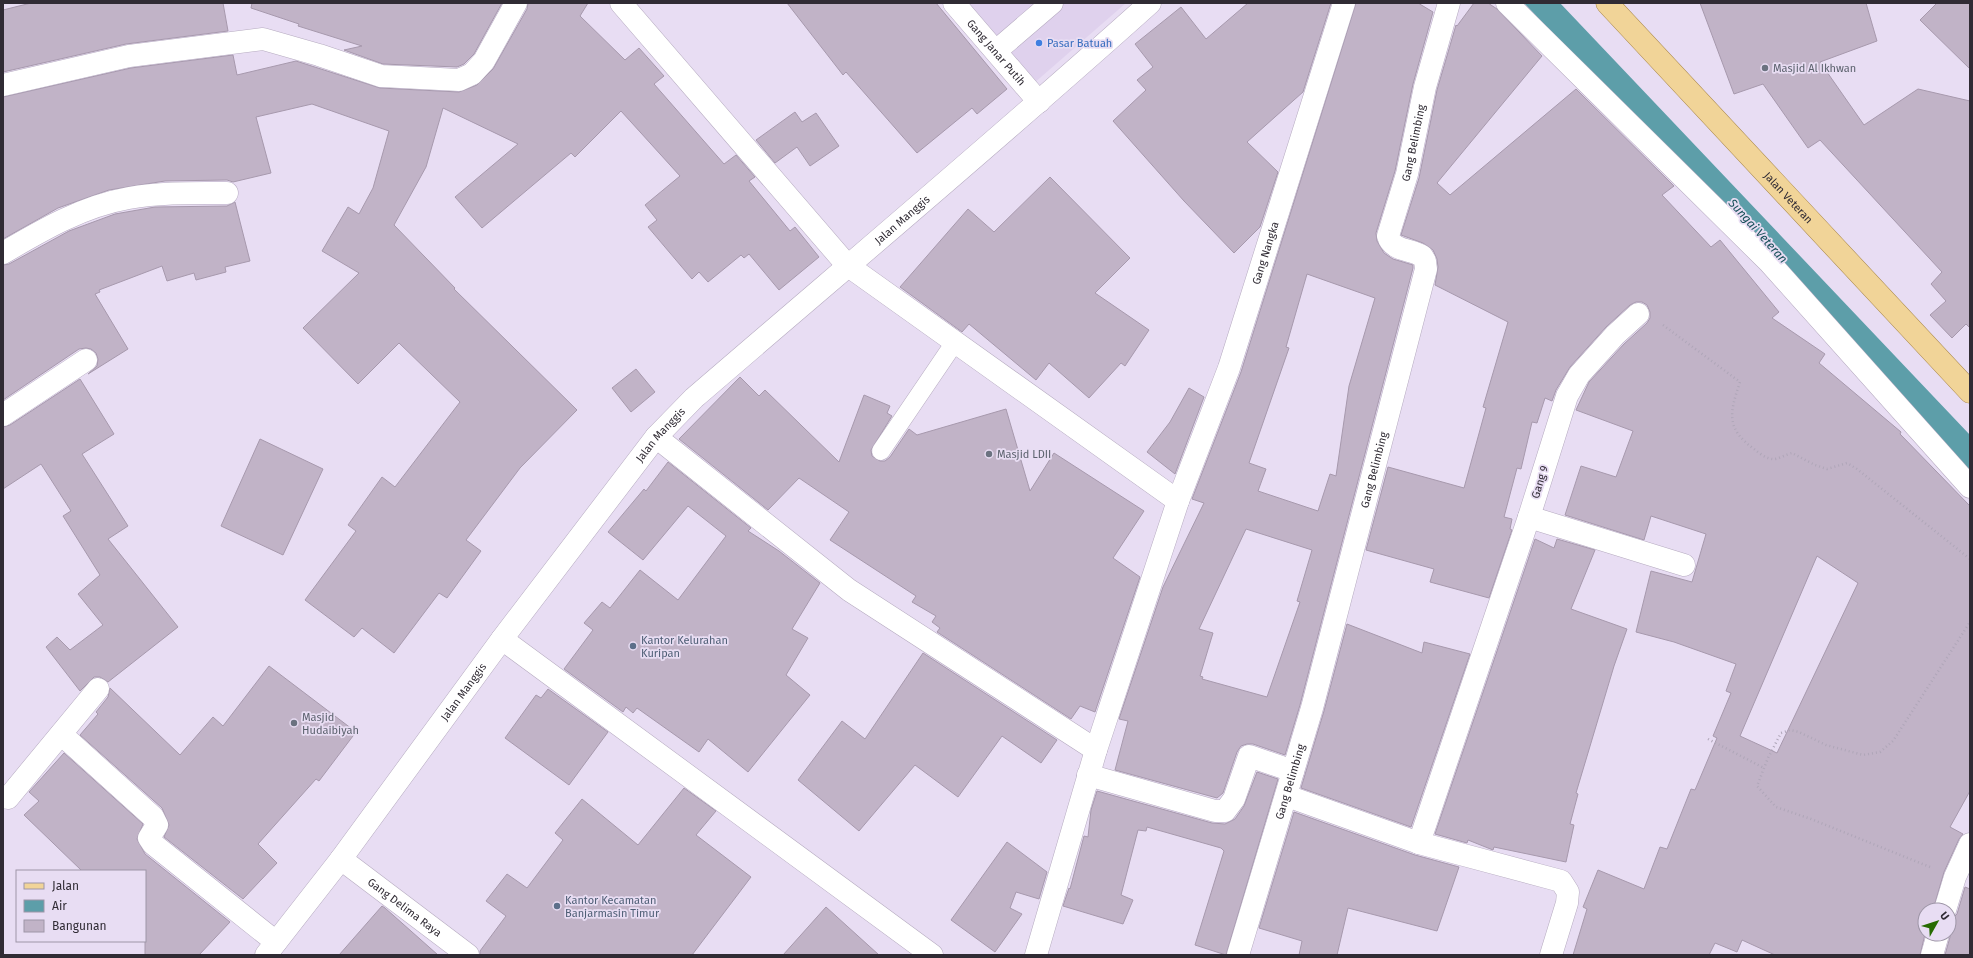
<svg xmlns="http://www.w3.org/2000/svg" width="1973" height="958" font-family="'Fira Sans',sans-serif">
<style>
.built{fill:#dfd1ed}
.water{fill:#5d9ea9}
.building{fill:#c1b3c7;stroke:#a799ad;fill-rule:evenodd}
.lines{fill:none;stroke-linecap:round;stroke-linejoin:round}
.service-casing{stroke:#b6abc0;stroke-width:19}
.minor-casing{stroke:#b6abc0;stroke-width:23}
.tertiary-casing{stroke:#b6abc0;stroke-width:23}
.primary-casing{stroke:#a78649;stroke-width:23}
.path{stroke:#afa6b8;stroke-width:2.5;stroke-dasharray:1 3;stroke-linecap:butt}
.service{stroke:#fff;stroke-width:18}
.minor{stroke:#fff;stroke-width:22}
.tertiary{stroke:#fff;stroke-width:22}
.primary{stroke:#f1d498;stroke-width:22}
.shop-dot{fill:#3f7fe0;stroke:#e8ddf3;stroke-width:1.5}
.worship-dot{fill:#6b7280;stroke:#e8ddf3;stroke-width:1.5}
.service-dot{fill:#5c6f8a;stroke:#e8ddf3;stroke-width:1.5}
.labels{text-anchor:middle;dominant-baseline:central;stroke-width:3.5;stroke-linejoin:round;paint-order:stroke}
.shop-label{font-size:11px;fill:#366cbe;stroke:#e8ddf3;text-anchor:start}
.street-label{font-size:11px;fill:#302b34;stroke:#e8ddf3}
.worship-label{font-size:11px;fill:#5b616d;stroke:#e8ddf3;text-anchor:start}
.service-label{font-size:11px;fill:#4e5e75;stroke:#e8ddf3;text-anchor:start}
.water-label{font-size:12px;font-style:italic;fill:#175059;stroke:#e8ddf3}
</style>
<rect width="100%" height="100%" fill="#e8ddf3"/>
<!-- built -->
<path class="built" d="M965 3H1126L1033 84Z"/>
<!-- water -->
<path class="water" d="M1524 3H1560L1970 435V487L1755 246Z"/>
<!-- building -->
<path class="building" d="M31 3H223L228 31 126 44 3 72V10Z
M252 3H502L474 54 464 64 457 67 383 64 344 50 362 46 298 26 299 24 251 8Z
M528 3H588L580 16 625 60 639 48 664 76 654 84 724 164 736 155 755 177 749 181 790 231 795 227 819 257 779 290 749 254 744 258 741 255 708 282 699 272 692 279 648 227 657 220 645 205 680 176 621 111 575 157 571 153 482 228 455 197 518 144 443 108 426 167 394 225 455 288 454 289 577 410 520 468 466 540 481 551 447 598 439 593 394 653 362 628 354 637 305 600 356 531 348 525 382 477 395 487 460 402 399 343 358 384 303 328 359 273 322 251 348 207 359 214 373 188 389 131 312 104 256 117 271 173 233 182 227 180 165 181 109 190 58 208 3 239V97L131 68 233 55 237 75 296 61 380 88 459 92 477 85 493 69 527 9Z
M787 3H936L1007 89 977 114 972 108 917 153 846 72 843 75Z
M1248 3H1331L1303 92 1247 142 1278 172 1260 227 1234 253 1184 201 1113 121 1146 90 1137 80 1153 67 1135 44 1181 7 1206 39Z
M1356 3H1418L1433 12 1413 84 1395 171 1376 233 1377 241 1384 253 1393 259 1413 265V268L1300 705 1285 755 1253 744H1247L1241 746 1237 752 1223 793 1217 798 1115 770 1128 721 1119 719 1163 587 1204 503 1192 499 1241 372ZM1307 274 1375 298 1349 386 1336 476 1330 474 1318 511 1258 491 1266 469 1249 463 1289 348 1286 347ZM1246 529 1312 550 1297 601 1300 602 1267 697 1202 679 1203 677 1200 676 1213 633 1199 629Z
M1474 3H1488L1497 9 1542 56 1437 183 1450 195 1576 89 1674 186 1662 195 1711 247 1720 240 1779 312 1772 318 1825 354 1819 363 1901 432 1900 434 1970 506V791L1950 827 1963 834 1959 839 1944 872 1933 910H1925V934L1920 955H1775L1742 940 1737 952 1715 943 1709 955H1573L1587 909 1583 907 1598 870 1644 889 1660 847 1667 849 1691 789 1695 790 1717 738 1713 736 1731 693 1726 691 1736 664 1674 642 1636 632 1651 571 1692 582 1706 534 1651 516 1644 540 1565 515 1581 466 1616 477 1633 431 1576 410 1589 382 1624 344 1647 323 1650 318V312L1647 305 1642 302H1636L1630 305 1606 327 1570 367 1556 390 1552 401 1545 398 1537 423 1532 422 1521 469 1517 468 1504 517 1512 519 1510 529 1512 530 1489 598 1430 582 1434 569 1366 550 1388 467 1464 488 1486 408 1483 407 1508 322 1435 285 1438 267 1437 259 1433 250 1423 243 1401 235 1419 178 1437 90 1456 25 1457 26ZM1817 556 1858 583 1777 753 1740 736Z
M1700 3H1866L1877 41 1820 62 1864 125 1918 89 1970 101V328L1966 324 1952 338 1930 315 1946 301 1931 284 1942 272 1820 140 1808 148 1763 84 1734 94Z
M1937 3H1970V69L1920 20Z
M795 112 802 122 816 113 839 146 810 166 797 147 775 163 756 140Z
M1050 177 1130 258 1095 293 1149 330 1125 366 1121 363 1089 398 1049 363 1036 380 969 324 962 332 900 287 968 209 994 232Z
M235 202 250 261 225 267 226 272 196 280 194 273 167 281 162 266 99 290 100 292 95 294 128 349 88 374 97 366 98 359 96 353 91 349 86 348 79 349 3 400V265L9 264 69 231 115 214 155 207 227 206Z
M636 369 655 392 631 412 612 388Z
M740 377 759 396 765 390 839 462 864 395 890 406 887 413 892 416 871 450 872 456 880 461H885L890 457 909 429 917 435 1006 409 1030 491 1054 453 1144 511 1113 558 1140 577 1095 712 1080 706 1071 719 937 632 940 628 932 622 936 616 912 602 916 596 830 540 849 512 799 478 768 510 679 439Z
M80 379 114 434 82 454 128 526 108 539 178 627 108 682 100 677H94L80 691 46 647 57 637 70 650 103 625 78 594 100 575 63 516 71 511 41 464 3 489V427L10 425Z
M1189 388 1204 397 1175 474 1147 452 1170 422Z
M260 439 323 469 283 555 221 526Z
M668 462 751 528 748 531 779 551 820 583 792 629 808 638 786 675 810 695 748 772 708 739 699 752 637 708 633 713 626 707 623 712 564 669 593 630 584 623 602 602 610 608 640 570 678 600 726 536 688 506 643 560 608 532 644 489 646 491Z
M1535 539 1554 548 1557 539 1595 550 1571 609 1627 629 1614 666 1576 793 1578 794 1570 824 1574 825 1566 862 1494 847 1493 850 1468 840 1467 843 1435 834Z
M1347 624 1422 653 1424 642 1470 654 1411 827 1301 788 1324 711Z
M923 653 1057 740 1041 763 1002 736 958 797 915 765 859 831 798 780 842 721 865 739Z
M269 666 356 732 319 781 316 779 258 844 277 863 243 899 164 837 169 825 162 808 80 735 98 714 96 712 108 697 110 688 180 755 213 717 223 726Z
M548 689 608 732 569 785 505 738 536 695 541 698Z
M64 753 143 824 137 839 145 854 230 922 199 955H145V871H82L24 815 39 801 29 792Z
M1257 772 1278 779 1226 955 1195 945 1224 851 1221 848 1147 827 1146 831 1138 830 1121 895 1133 900 1123 924 1063 906 1069 888 1070 889 1084 836 1088 837 1091 810 1097 791 1212 823 1225 824 1235 819 1244 806Z
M684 788 716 811 696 835 751 877 692 955H480V951L506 916 486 901 507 874 527 888 563 840 555 833 582 799 638 845Z
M1294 812 1415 855 1459 867 1437 931 1348 908 1337 955H1299L1302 941 1259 928Z
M1007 842 1047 872 1039 899 1016 892 1010 908 1022 914 995 952 951 920Z
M1965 887 1970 889V955H1945L1950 937 1949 922 1957 914Z
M382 906 385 908 438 955H339Z
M826 907 879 955H783Z"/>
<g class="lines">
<!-- service casing -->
<g class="service-casing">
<path id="service" d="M881 451 955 342"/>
</g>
<!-- minor casing -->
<g class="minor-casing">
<g id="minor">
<path d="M621 3 847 265 1178 501 1096 750 1036 955"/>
<path id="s1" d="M954 3 1039 102"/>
<path d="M1507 3 1769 262 1970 487"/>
<path d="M996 51 1052 3"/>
<path d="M3 85 129 56 263 39 319 55 381 76 459 80 472 74 484 61 516 3"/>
<path d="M3 253C42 230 83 206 129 198 162 192 194 193 227 193"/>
<path d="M1638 314 1615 335 1579 375 1567 396 1529 517 1684 565"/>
<path d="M3 415 86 360"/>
<path d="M656 437 849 590 1096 750"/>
<path id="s2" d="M1178 501 1229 368 1344 3"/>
<path d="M502 639 932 955"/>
<path d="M61 734 153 817 157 825 149 838 153 844 276 942"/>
<path d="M1088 775 1215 811H1225L1234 799 1249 756 1293 771"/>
<path d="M1287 796 1419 843 1561 881 1568 892 1567 903 1551 955"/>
<path d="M8 798 98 689"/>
<path d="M1419 843 1529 517"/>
<path id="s3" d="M341 859 468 955"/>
<path d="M1945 910 1955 877 1970 844"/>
<path id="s4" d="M1238 955 1312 708 1426 269 1425 261 1422 256C1411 249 1392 251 1388 236L1407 174 1425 87 1449 3"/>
<path d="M1932 955 1938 934"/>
</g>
</g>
<!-- tertiary casing -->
<g class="tertiary-casing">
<g id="tertiary">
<path id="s5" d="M266 955 341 859 502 639 656 437 694 398C846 267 1000 138 1150 3"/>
</g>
</g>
<!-- primary casing -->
<g class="primary-casing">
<g id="primary">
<path id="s6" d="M1607 3 1970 392"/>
</g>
</g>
<!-- path -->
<path class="path" d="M1663 325 1740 382C1730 412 1725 428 1754 449 1759 453 1765 458 1772 459 1777 460 1787 454 1792 453L1815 465 1827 469 1847 463 1857 469 1970 559
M1708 739 1764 768
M1930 867 1811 819 1776 807 1757 786 1768 758 1781 733 1790 730 1799 732 1826 745 1863 755 1880 752 1893 741 1970 622"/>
<!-- service -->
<use href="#service" class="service"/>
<!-- minor -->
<use href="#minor" class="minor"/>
<!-- tertiary -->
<use href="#tertiary" class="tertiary"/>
<!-- primary -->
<use href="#primary" class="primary"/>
</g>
<!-- markers -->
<circle class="shop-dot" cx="1039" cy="43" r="4"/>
<g class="worship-dot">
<circle cx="1765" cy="68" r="4"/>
<circle cx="989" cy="454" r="4"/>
<circle cx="294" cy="723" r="4"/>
</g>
<g class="service-dot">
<circle cx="633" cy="646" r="4"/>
<circle cx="557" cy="906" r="4"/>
</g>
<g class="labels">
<!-- shop labels -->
<g class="shop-label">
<text x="1047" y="43">Pasar Batuah</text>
</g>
<!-- street labels -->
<g class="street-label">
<text stroke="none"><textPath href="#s1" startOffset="65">Gang Janar Putih</textPath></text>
<text stroke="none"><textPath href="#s4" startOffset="863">Gang Belimbing</textPath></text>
<text stroke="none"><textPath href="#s6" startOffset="266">Jalan Veteran</textPath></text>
<text stroke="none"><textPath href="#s5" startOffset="977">Jalan Manggis</textPath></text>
<text stroke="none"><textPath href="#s2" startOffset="263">Gang Nangka</textPath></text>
<text stroke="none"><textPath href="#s5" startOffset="653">Jalan Manggis</textPath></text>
<text stroke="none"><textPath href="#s4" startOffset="504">Gang Belimbing</textPath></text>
<text transform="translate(1540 482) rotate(-73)">Gang 9</text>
<text stroke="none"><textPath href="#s5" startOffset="329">Jalan Manggis</textPath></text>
<text stroke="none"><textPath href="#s4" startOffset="181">Gang Belimbing</textPath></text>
<text stroke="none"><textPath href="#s3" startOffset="80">Gang Delima Raya</textPath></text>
</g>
<!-- worship labels -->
<g class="worship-label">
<text x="1773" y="68">Masjid Al Ikhwan</text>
<text x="997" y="454">Masjid LDII</text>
<text x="302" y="717">Masjid<tspan x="302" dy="13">Hudaibiyah</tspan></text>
</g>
<!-- service labels -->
<g class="service-label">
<text x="641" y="640">Kantor Kelurahan<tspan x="641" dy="13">Kuripan</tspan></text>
<text x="565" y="900">Kantor Kecamatan<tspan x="565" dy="13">Banjarmasin Timur</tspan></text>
</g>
<!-- water labels -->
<g class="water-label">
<text transform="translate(1758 231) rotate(48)">Sungai Veteran</text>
</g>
</g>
<!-- border -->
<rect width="1973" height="958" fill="none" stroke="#302b34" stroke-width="8"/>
<!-- legend -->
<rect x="16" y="870" width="130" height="72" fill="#e8ddf3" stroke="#9e96a7"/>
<rect x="24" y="883" width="20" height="6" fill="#f1d498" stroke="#9e96a7"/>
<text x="52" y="890" font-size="12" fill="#302b34">Jalan</text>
<rect x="24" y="900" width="20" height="12" fill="#5d9ea9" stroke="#9e96a7"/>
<text x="52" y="910" font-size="12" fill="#302b34">Air</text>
<rect x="24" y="920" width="20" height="12" fill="#c1b3c7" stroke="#9e96a7"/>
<text x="52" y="930" font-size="12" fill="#302b34">Bangunan</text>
<!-- north arrow -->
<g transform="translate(1937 922) rotate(51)"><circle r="19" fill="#e8ddf3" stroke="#9e96a7"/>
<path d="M0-3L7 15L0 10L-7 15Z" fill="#276b02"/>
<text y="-6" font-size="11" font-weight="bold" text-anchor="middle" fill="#302b34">U</text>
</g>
</svg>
